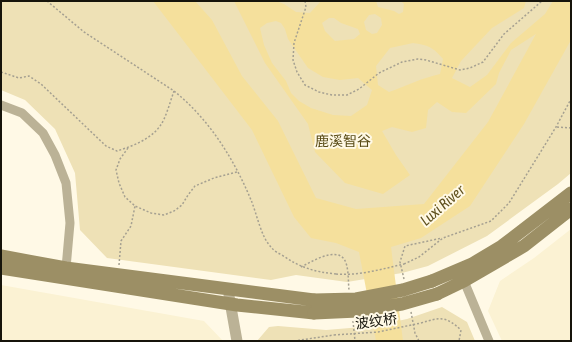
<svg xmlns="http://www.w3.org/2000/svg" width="572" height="342" font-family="'Asap Condensed','Noto Sans SC',sans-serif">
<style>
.built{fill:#fbf2d3}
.green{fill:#eee1b6}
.water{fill:#f5e09c;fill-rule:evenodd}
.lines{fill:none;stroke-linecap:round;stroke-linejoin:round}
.path{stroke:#a5a091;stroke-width:1.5;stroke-dasharray:2 2;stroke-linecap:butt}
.minor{stroke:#bbb296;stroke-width:9}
.tertiary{stroke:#bbb296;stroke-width:11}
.secondary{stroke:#9c8f65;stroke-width:13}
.path-bridge{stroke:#a5a091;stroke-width:1.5;stroke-dasharray:2 2;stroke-linecap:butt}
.secondary-bridge{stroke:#9c8f65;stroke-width:13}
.labels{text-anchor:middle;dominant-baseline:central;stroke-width:4;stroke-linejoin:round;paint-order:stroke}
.park-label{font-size:14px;fill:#594b16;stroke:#fff9e6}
.street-label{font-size:14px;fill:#16140b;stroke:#fff9e6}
.water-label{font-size:15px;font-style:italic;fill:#60511e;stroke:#fff9e6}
</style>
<rect width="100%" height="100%" fill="#fff9e6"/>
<!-- built -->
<path class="built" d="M571 229V341H502L488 311 500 281 534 258Z
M1 285 204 321 223 341H1Z"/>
<!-- green -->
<path class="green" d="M1 1H571V173L558 184 487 236 428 266 402 273 347 282 296 275 271 280 107 258 80 230 75 173 55 129 25 100 1 90Z
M442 307 467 322 475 341H257L269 327 278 326 326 330 374 326 407 319Z"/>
<!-- water -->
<path class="water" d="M153 1H195L212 20 242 76 278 121 316 198 356 209 424 204 488 122 536 34 511 50 499 73 496 84 466 113 452 112 437 102 428 110 426 128 412 132 392 127 382 131 396 155 410 175 383 194 345 183 315 152 308 124 265 63 234 1H276L284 4 296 12 310 13 321 1H376L378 7 394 11 399 14 403 12 404 4 401 1H526L524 8 492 28 461 61 452 78 470 87 487 75 511 43 545 14 553 1H571V40L524 124 470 206 421 238 391 247 403 341H376L359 252 336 243 311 238 294 217 252 130ZM375 14 381 18 382 25 377 33 372 34 366 30 364 22 369 15ZM329 18H334L341 23 358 29 360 34 354 39 335 41 325 31 322 23ZM276 21 281 23 285 29 288 39 308 68 323 77 340 80 358 78 372 90 367 105 351 116 333 115 311 108 299 101 291 93 286 81 272 63 264 45 260 28 267 23ZM413 43C428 45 433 47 443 59L440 74C422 78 406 86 389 92L378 85 376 66 390 48Z"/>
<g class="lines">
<!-- path -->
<path class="path" d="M47 1 84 32 174 91C209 119 234 159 251 200 257 214 261 238 272 248 274 251 278 253 282 255 299 267 314 272 336 274
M305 1 306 7 294 43 293 60 297 72 305 85 319 92 332 95H347L359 89 379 73 402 62 418 59 426 60 460 70 470 68 483 62 504 34 542 1
M1 72 19 78 29 76 41 84 106 146 117 151C132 146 150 140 160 126 166 118 170 102 174 91
M557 127 571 128
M128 148 120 159 116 170 119 183 125 197 135 206 151 213 164 215 174 211 182 205 188 195 195 186 214 178 237 172
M404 264 419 257 443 238 491 221 509 203 556 127 571 99
M119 265 121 241 131 226 135 206
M301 267C311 262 335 247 344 259 349 266 348 281 349 290
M404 279 400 262 405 246 442 238
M411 312 415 333 419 341
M353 321 355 341
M421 323C440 317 446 316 461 330L459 341
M294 341 334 335"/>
<!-- minor -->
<path class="minor" d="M1 105 22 113 43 133 55 155 66 183 70 223 66 268
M464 281 489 341"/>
<!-- tertiary -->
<path class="tertiary" d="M229 296 237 341"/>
<!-- secondary -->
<path class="secondary" d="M1 256 66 268 314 300
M1 268 237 305 314 313
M432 281 472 264 502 246 571 193
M437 294 464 281 524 246 571 209"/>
<!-- path-bridge -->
<path class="path-bridge" d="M336 274C359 276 382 269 404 264
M334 335 378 332 421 323"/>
<!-- secondary-bridge -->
<path class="secondary-bridge" d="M314 300 356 299 403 290 432 281
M314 313 358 311 402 304 437 294"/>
</g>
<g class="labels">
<!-- park labels -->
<g class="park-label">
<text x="343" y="141">鹿溪智谷</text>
</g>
<!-- street labels -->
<g class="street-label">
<text transform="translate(376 321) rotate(-8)">波纹桥</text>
</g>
<!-- water labels -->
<g class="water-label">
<text transform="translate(442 205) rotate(-41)">Luxi River</text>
</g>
</g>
<!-- border -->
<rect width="572" height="342" fill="none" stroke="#16140b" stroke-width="4"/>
</svg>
